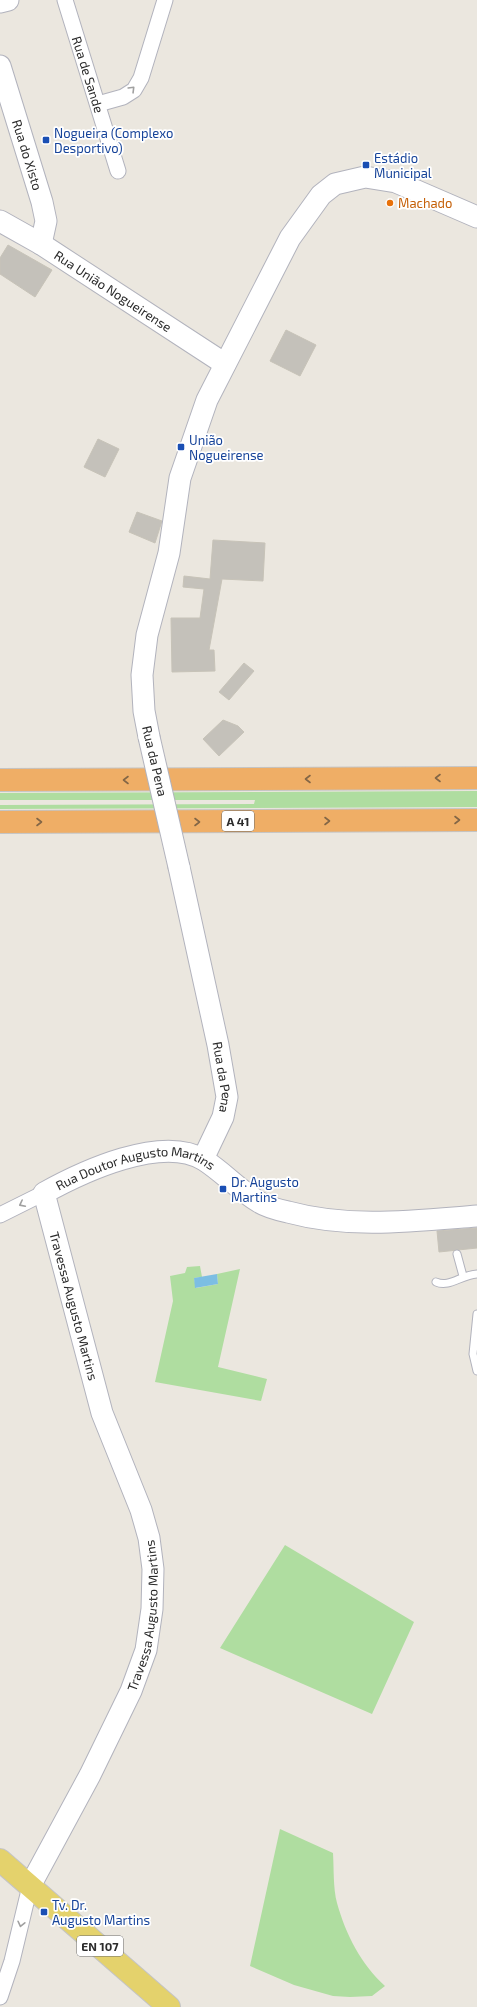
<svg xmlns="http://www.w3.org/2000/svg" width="477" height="2007" font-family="'Exo 2',sans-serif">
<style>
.green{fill:#afdda0}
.water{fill:#7cbee3}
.building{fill:#c4c1ba;stroke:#c7c3b8}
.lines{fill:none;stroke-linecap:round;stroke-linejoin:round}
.lane-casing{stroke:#b2b3bd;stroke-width:9}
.street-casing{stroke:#b2b3bd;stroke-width:17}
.secondary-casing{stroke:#b2b3bd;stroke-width:23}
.primary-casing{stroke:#c4c4c4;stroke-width:24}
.highway-casing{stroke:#c4c4c4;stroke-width:24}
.lane{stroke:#fff;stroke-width:7}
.street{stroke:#fff;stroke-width:15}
.secondary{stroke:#fff;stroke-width:21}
.primary{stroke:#e4d26c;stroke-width:22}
.highway{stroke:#efae66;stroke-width:22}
.secondary-bridge-casing{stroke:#b2b3bd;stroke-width:23;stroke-linecap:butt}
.secondary-bridge{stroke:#fff;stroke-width:21}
.oneway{stroke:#a0a0a0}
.oneway2{stroke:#836646}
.transit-dot{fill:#1a4fb4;stroke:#fff;stroke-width:1.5}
.food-dot{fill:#e8710a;stroke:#fff;stroke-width:1.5}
.labels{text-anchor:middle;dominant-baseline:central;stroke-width:3.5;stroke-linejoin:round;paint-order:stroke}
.shield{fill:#fff;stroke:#6b6b6b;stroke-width:1}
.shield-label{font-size:12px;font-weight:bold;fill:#2b2b2b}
.street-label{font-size:13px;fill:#2b2b2b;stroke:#fff}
.transit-label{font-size:13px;fill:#164399;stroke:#fff;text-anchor:start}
.food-label{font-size:13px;fill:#c56008;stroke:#fff;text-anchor:start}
</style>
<rect width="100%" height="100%" fill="#ebe7df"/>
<!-- green -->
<path class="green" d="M477 791V807L0 809V805L254 804 255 800H0V793Z
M200 1266 202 1277 194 1278 196 1288 218 1284 217 1274 240 1269 218 1367 267 1379 261 1401 155 1382 173 1301 170 1276 185 1273 187 1267Z
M285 1545 414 1622 372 1714 220 1648Z
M280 1829 333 1853C334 1869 333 1888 337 1903 346 1935 361 1964 385 1986L372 1996 350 1997 333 1996 294 1985 250 1966Z"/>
<!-- water -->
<path class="water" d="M217 1274 218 1284 195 1288 194 1278Z"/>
<!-- building -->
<path class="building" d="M8 245 52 270 35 297 0 274V258Z
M286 330 316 345 300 376 270 361Z
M98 439 119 449 105 477 84 467Z
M137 512 162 521 155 543 129 532Z
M213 540 265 543 263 581 222 579 209 650H214L215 671 172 672 171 618H200L204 589 183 587 184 576 210 579Z
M244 663 254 671 229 700 219 692Z
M223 720 238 726 244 732 219 756 203 739Z
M477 1228V1248L439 1252 437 1231Z"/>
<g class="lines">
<!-- lane casing -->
<g class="lane-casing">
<path id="lane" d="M457 1254 463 1276
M436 1282C449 1288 461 1275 477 1274
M477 1314 473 1354 477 1371"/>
</g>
<!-- street casing -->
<g class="street-casing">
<g id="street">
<path id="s1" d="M65 0 118 171"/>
<path d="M98 104 123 97 134 90 141 78 165 0"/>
<path d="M0 1215 44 1193"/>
<path d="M0 1997 12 1961 30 1886"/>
</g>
</g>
<!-- secondary casing -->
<g class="secondary-casing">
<g id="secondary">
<path d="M0 2 8 0"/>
<path id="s2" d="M0 66 42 202 46 221 41 244"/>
<path id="s3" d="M0 221 41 244 225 364"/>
<path d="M149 737 144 711 142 675 147 635 169 553 180 478 207 400 290 238 321 195 335 184 365 177 396 182 477 217"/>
<path id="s4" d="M179 867 218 1045 227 1097 223 1117 203 1159"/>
<path id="s5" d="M30 1886 90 1775 131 1691 146 1650 152 1609 153 1569 149 1538 141 1510 102 1413 44 1193C82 1172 162 1134 204 1160 223 1172 239 1190 259 1202 267 1207 279 1210 288 1212 350 1229 414 1221 477 1216"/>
</g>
</g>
<!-- primary casing -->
<g class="primary-casing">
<path id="primary" d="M0 1860 169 2007"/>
</g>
<!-- highway casing -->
<g class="highway-casing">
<path id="highway" d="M0 780 477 778
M0 822 477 820"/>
</g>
<!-- lane -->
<use href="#lane" class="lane"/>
<!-- street -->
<use href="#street" class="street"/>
<!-- secondary -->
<use href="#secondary" class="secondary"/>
<!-- primary -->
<use href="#primary" class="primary"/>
<!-- highway -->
<use href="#highway" class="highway"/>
<!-- secondary-bridge casing -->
<g class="secondary-bridge-casing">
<path id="secondary-bridge" d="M149 737 179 867"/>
</g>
<!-- secondary-bridge -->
<use href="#secondary-bridge" class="secondary-bridge"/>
</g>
<!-- one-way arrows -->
<defs><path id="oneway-chevron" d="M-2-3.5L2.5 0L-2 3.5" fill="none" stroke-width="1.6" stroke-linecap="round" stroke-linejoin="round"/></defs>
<g class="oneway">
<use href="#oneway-chevron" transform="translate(132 89) rotate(-45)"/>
<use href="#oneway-chevron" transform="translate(22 1204) rotate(153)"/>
<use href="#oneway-chevron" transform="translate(21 1924) rotate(103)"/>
</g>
<g class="oneway2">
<use href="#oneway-chevron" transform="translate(438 778) rotate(180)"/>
<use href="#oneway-chevron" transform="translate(308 779) rotate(180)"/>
<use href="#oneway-chevron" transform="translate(126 780) rotate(180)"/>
<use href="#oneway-chevron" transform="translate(457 820)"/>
<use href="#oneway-chevron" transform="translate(327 821)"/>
<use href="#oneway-chevron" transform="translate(39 822)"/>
<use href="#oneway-chevron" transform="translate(197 822)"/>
</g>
<!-- markers -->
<g class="transit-dot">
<rect x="42" y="136" width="8" height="8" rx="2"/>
<rect x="362" y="161" width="8" height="8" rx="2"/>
<rect x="177" y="443" width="8" height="8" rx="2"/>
<rect x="219" y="1185" width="8" height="8" rx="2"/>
<rect x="40" y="1908" width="8" height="8" rx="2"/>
</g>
<circle class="food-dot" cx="390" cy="203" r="4"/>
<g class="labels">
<!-- shield labels -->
<g class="shield">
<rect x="222" y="811" width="32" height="20" rx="3"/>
<rect x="77" y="1936" width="46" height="20" rx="3"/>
</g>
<g class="shield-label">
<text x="238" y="821">A 41</text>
<text x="100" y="1946">EN 107</text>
</g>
<!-- street labels -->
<g class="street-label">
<text stroke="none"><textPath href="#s1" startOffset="78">Rua de Sande</textPath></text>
<text stroke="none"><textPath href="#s2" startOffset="93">Rua do Xisto</textPath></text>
<text stroke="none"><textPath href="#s3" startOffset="133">Rua União Nogueirense</textPath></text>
<text transform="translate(155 761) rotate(77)">Rua da Pena</text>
<text stroke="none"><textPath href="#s4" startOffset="215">Rua da Pena</textPath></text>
<text stroke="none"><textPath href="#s5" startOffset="835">Rua Doutor Augusto Martins</textPath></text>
<text transform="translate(74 1306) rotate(75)">Travessa Augusto Martins</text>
<text stroke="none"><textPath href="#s5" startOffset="297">Travessa Augusto Martins</textPath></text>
</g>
<!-- transit labels -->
<g class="transit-label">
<text x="54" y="133">Nogueira (Complexo<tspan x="54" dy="15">Desportivo)</tspan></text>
<text x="374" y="158">Estádio<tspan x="374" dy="15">Municipal</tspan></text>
<text x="189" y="440">União<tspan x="189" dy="15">Nogueirense</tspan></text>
<text x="231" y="1182">Dr. Augusto<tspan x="231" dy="15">Martins</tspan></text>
<text x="52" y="1905">Tv. Dr.<tspan x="52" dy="15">Augusto Martins</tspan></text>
</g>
<!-- food labels -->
<g class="food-label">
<text x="398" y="203">Machado</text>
</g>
</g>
</svg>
